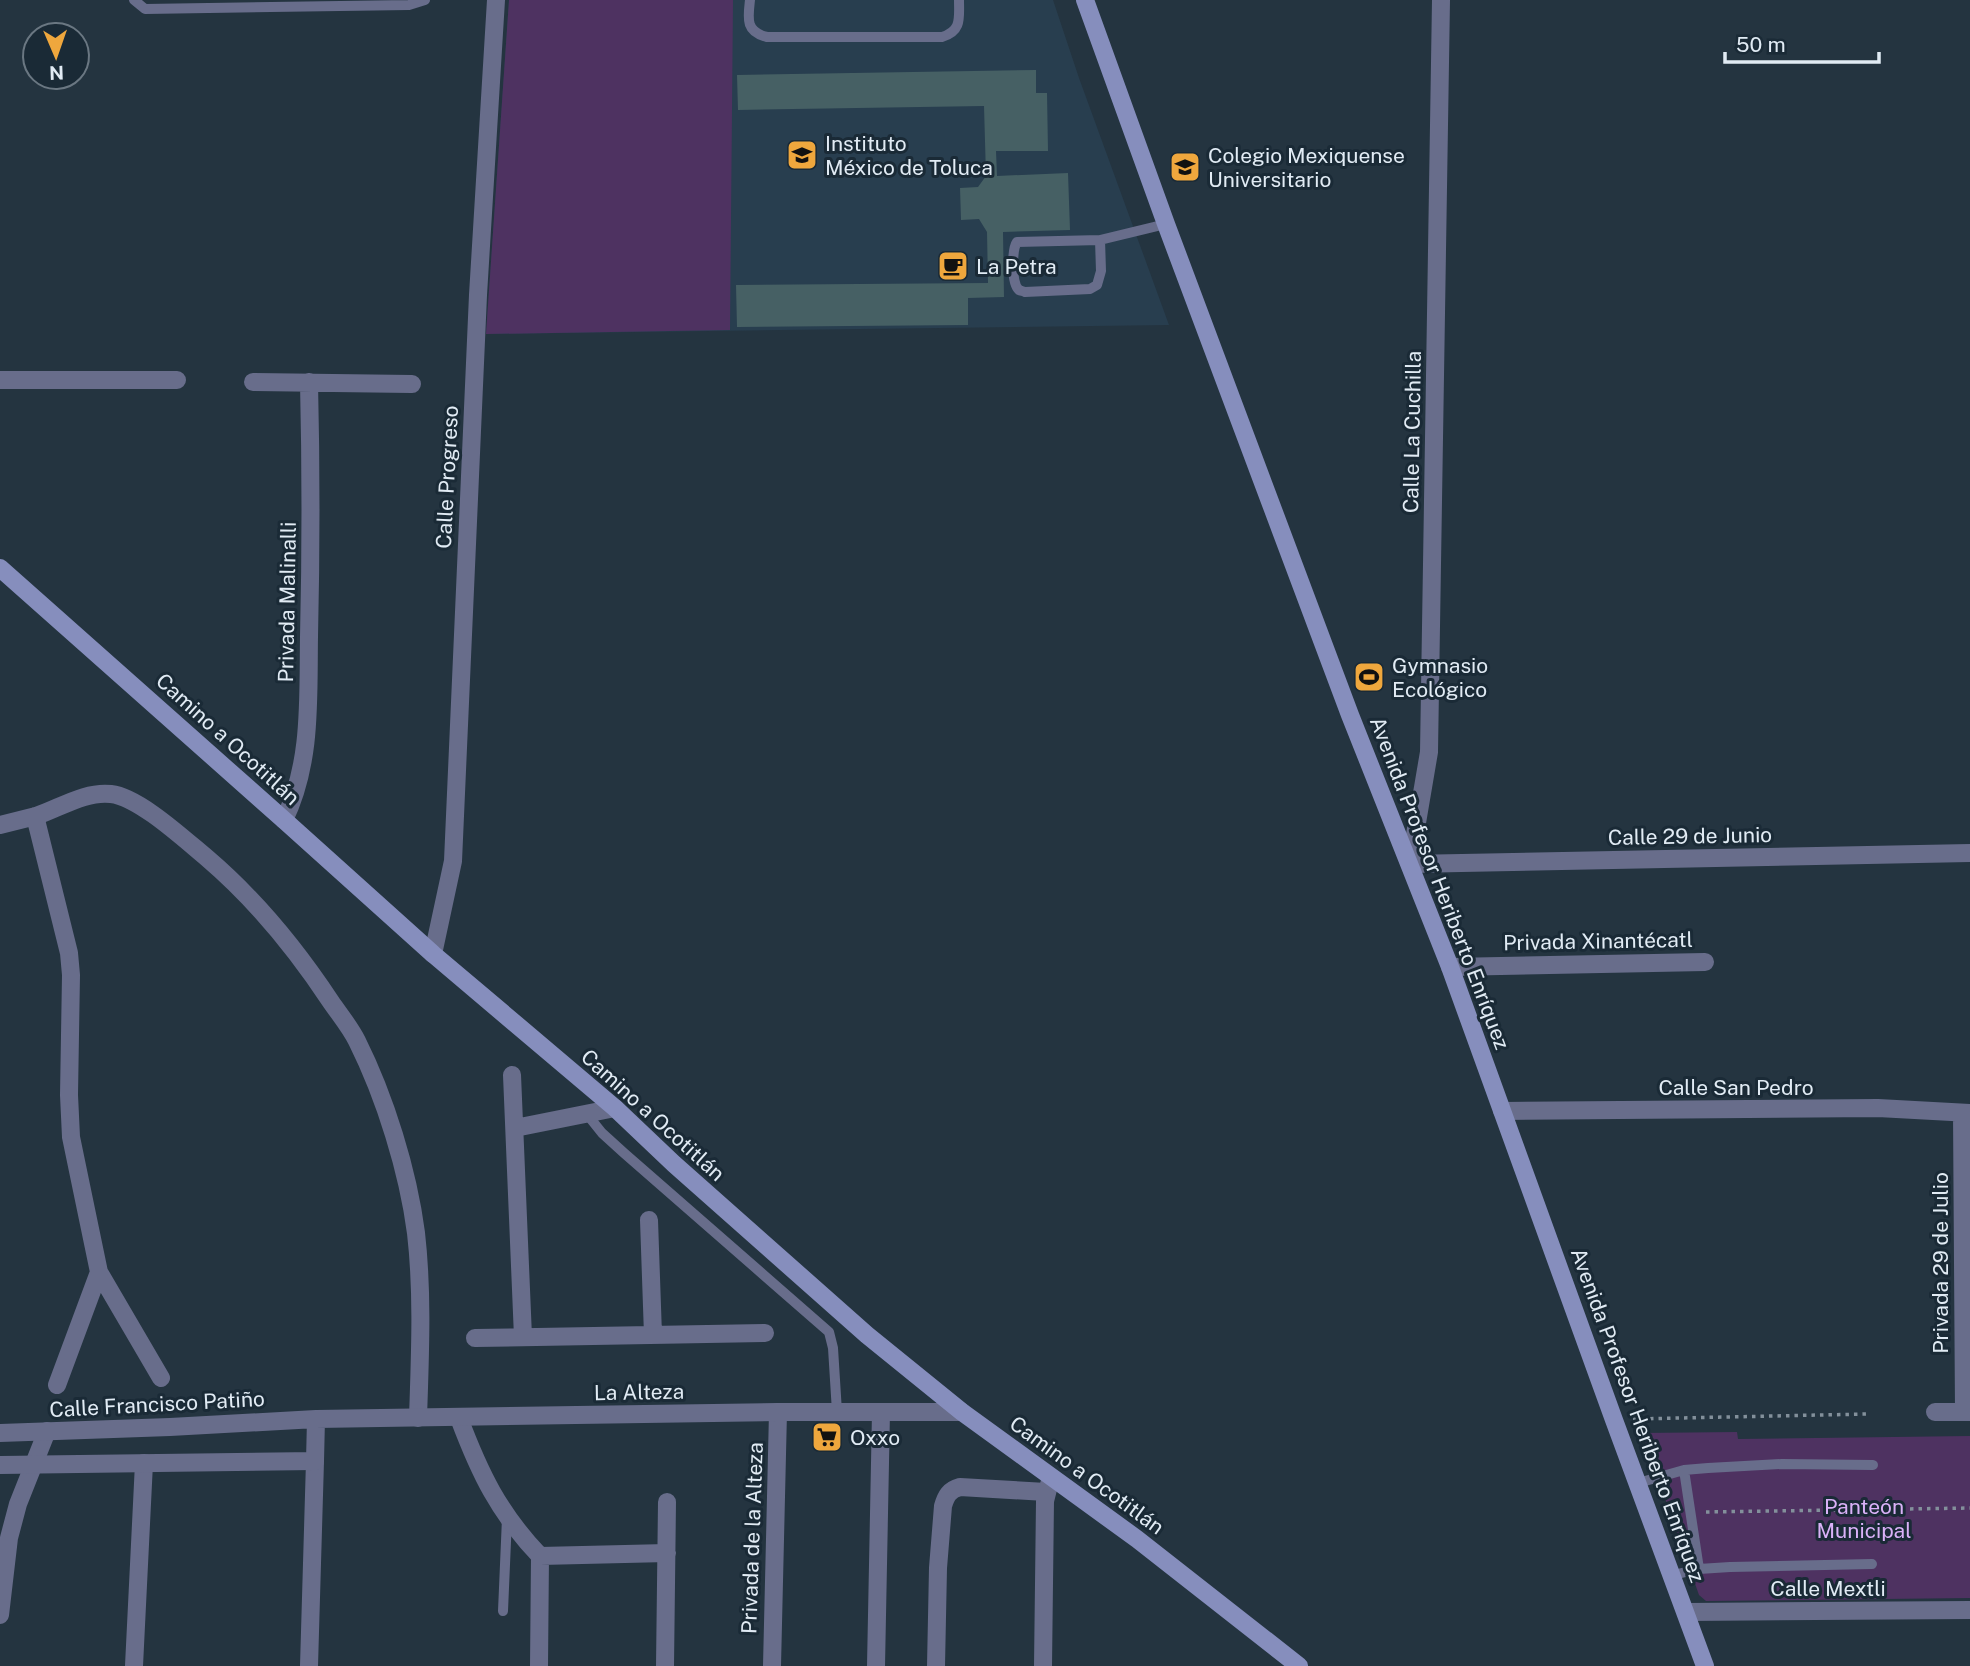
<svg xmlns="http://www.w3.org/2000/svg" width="1970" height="1666" font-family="'Public Sans',sans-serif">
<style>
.built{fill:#283e4f}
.green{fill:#4e3261}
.building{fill:#466064}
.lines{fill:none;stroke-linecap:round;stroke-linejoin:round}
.path{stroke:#83909b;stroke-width:3.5;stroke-dasharray:3.5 5;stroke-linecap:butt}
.service{stroke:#686d8b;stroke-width:10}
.minor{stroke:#686d8b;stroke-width:18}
.tertiary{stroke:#686d8b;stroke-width:18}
.secondary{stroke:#868ebd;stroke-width:18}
.labels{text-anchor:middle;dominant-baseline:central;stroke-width:6;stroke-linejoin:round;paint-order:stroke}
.poi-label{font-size:21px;fill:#e1ebf4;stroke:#1a2a36;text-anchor:start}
.street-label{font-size:21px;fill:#e1ebf4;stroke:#1a2a36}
.park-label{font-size:21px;fill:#dab1f8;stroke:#1a2a36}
</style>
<rect width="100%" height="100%" fill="#243440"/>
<!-- built -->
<path class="built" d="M509 0H1053L1079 78 1169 325 486 334Z"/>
<!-- green -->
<path class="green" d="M509 0H733L730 330 486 334Z
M1737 1432 1738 1439 1970 1436V1598L1706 1601 1699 1595 1642 1433Z"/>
<!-- building -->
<path class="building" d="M1036 70V93H1047L1048 151H996L997 176 1068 173 1070 230 1003 232 1004 297 968 298V325L737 327 736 285 988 283 987 232 979 219 961 220 960 188 978 187 986 176 984 106 738 110 737 75Z"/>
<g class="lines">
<!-- path -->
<path class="path" d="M1633 1419 1867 1414
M1706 1512 1970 1508"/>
<!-- service -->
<path class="service" d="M134 0 145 9 409 5 425 0
M750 0C748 18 745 32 767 37H942C962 31 959 18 959 0
M1100 240 1101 271 1097 285 1090 289 1025 292C1023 291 1021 291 1019 290 1011 283 1012 249 1017 242L1100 240 1166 224
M586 1113 602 1133 624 1153 829 1332 833 1348 837 1412
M1684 1470 1699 1569
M1638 1483 1684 1470 1708 1468 1782 1464 1873 1465
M1673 1575 1699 1569 1730 1567 1872 1564
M503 1611 507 1518"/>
<!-- minor -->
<path class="minor" d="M1441 0 1429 752 1410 864 1970 853
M0 380H177
M253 382 412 384
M35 816 69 953 71 975 69 1095 71 1137 83 1195 99 1272 161 1378
M284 820C312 763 308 699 309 637 311 552 311 467 309 382
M0 825C12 822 24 819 36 816 60 808 85 791 111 794 139 797 185 840 207 858 255 899 296 949 331 1002 340 1015 350 1027 357 1041 385 1097 408 1171 416 1233 423 1294 420 1356 418 1418
M433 954 453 861 478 295 496 0
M1450 967 1705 962
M512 1075 523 1337
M1502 1111 1878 1108 1970 1113
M1962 1113 1964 1412
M515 1128 615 1108
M649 1220 653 1335
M475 1338 765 1333
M57 1385 99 1272
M1935 1412H1970
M459 1418C480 1474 499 1513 540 1556L539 1666
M540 1556 667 1553
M1687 1612 1970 1610
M0 1615 9 1538 18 1504 47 1431
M134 1666 144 1463
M309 1666 315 1461
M665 1666 667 1502
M772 1666 778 1412
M876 1666 881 1412
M936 1666 938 1568 943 1506C946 1496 949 1490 960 1487L1046 1492
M1043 1666 1045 1501 1050 1481"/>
<!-- tertiary -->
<path class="tertiary" d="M0 1433 170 1427 316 1419 778 1412H962
M0 1465 315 1461 316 1419"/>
<!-- secondary -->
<path class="secondary" d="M1085 0 1166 224 1350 715 1450 967 1614 1420 1705 1666
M0 568 284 820 433 954 615 1108 674 1164 867 1335 962 1412 1137 1539 1299 1666"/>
</g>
<!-- icons -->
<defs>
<g id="school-square" transform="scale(1.575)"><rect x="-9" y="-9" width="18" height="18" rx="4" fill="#efa73d" stroke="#1a2a36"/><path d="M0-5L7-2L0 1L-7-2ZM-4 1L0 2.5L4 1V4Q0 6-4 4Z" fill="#111"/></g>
<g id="cafe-square" transform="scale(1.575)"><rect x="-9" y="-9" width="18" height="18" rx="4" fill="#efa73d" stroke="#1a2a36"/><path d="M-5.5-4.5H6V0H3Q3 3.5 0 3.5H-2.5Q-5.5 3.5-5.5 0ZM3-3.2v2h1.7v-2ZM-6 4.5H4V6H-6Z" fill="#111"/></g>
<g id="stadium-square" transform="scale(1.575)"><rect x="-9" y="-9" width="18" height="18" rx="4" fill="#efa73d" stroke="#1a2a36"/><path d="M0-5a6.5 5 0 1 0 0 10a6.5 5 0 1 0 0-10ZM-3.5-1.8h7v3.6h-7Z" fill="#111"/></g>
<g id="supermarket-square" transform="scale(1.575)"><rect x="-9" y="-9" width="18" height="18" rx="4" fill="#efa73d" stroke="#1a2a36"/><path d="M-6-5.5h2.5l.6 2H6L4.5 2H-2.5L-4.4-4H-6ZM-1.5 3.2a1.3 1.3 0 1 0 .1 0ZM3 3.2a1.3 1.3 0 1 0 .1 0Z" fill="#111"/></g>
</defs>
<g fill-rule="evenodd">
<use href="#school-square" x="802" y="155"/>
<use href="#school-square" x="1185" y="167"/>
<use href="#cafe-square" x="953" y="266"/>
<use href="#stadium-square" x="1369" y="677"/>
<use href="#supermarket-square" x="827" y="1437"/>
</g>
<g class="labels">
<!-- poi labels -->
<g class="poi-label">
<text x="825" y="143">Instituto<tspan x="825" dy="24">México de Toluca</tspan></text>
<text x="1208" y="155">Colegio Mexiquense<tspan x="1208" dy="24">Universitario</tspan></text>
<text x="976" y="266">La Petra</text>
<text x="1392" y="665">Gymnasio<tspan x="1392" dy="24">Ecológico</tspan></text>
<text x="850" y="1437">Oxxo</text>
</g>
<!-- street labels -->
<g class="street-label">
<text transform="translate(1412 432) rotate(-89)">Calle La Cuchilla</text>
<text transform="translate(447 477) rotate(-87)">Calle Progreso</text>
<text transform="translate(287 602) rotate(-89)">Privada Malinalli</text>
<text transform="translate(228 739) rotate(42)">Camino a Ocotitlán</text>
<text transform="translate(1690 836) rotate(-1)">Calle 29 de Junio</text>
<text transform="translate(1440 883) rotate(69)">Avenida Profesor Heriberto Enríquez</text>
<text transform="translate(1598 941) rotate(-1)">Privada Xinantécatl</text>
<text x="1736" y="1087">Calle San Pedro</text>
<text transform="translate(653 1115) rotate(42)">Camino a Ocotitlán</text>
<text transform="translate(1940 1263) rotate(-90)">Privada 29 de Julio</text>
<text transform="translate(639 1392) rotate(-1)">La Alteza</text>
<text transform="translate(157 1404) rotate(-3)">Calle Francisco Patiño</text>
<text transform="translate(1638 1415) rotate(70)">Avenida Profesor Heriberto Enríquez</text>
<text transform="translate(1087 1475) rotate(36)">Camino a Ocotitlán</text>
<text transform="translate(752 1538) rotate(-88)">Privada de la Alteza</text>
<text x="1828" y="1588">Calle Mextli</text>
</g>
<!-- park labels -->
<g class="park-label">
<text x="1864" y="1506">Panteón<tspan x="1864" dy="24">Municipal</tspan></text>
</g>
</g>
<!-- north arrow -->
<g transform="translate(56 56) rotate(178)"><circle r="33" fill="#1a2a36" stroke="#6a7782" stroke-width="2"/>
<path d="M0-5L12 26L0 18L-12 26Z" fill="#efa73d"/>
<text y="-10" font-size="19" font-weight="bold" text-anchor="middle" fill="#e1ebf4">N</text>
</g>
<!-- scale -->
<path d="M1725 52v10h154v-10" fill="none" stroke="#e1ebf4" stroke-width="3.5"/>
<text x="1736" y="52" font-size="21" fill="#e1ebf4" stroke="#1a2a36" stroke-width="5" paint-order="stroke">50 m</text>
</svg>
